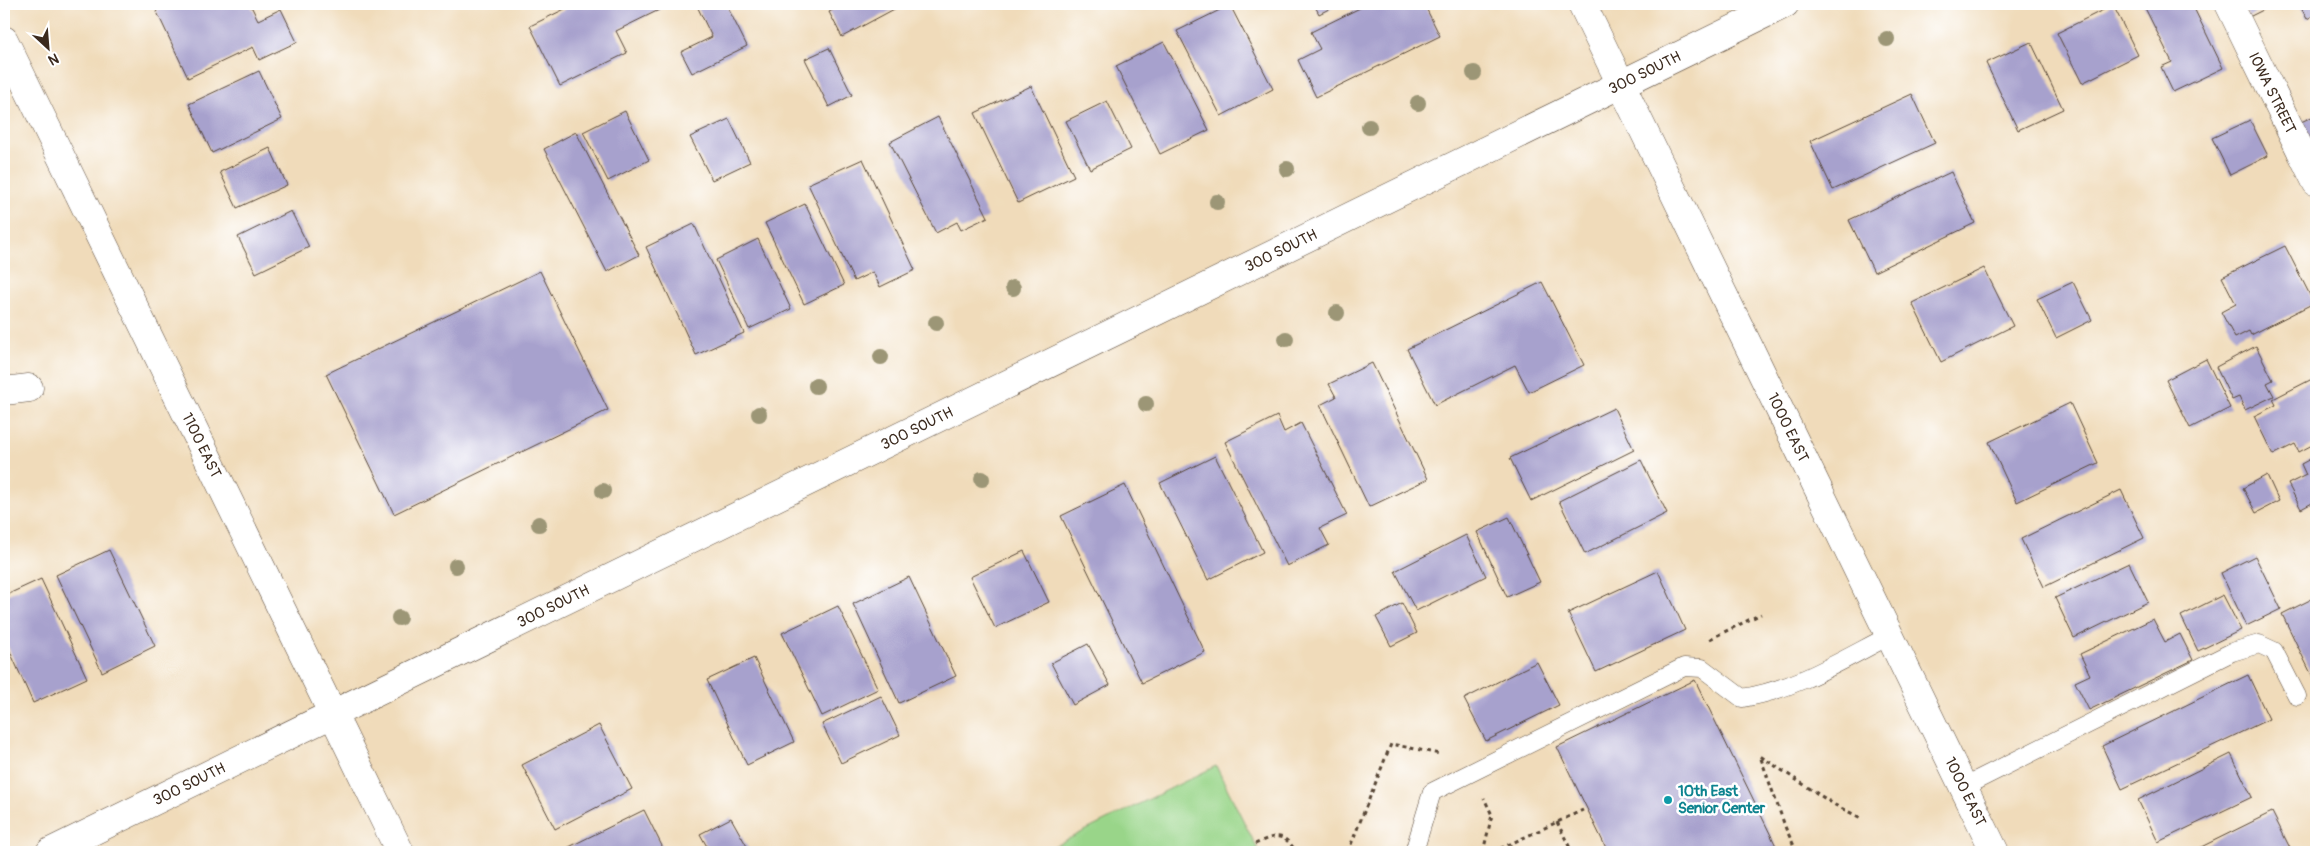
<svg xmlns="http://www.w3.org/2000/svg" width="2320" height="856" font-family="Pangolin,sans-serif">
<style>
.green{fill:#99d589;stroke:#6a8054}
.building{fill:#a7a1cd}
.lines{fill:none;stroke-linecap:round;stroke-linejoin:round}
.service-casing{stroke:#564535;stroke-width:19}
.minor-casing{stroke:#564535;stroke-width:29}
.path{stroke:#564535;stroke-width:3;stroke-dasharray:4 4;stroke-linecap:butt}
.service{stroke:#fff;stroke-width:18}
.minor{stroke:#fff;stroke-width:28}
.tree{fill:#9c9676}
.culture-dot{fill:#0f9aa8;stroke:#fff;stroke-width:2}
.labels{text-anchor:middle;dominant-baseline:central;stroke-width:5;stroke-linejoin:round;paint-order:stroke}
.street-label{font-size:15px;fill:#3b2a1e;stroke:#fff}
.culture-label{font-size:15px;font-weight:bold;fill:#0d838f;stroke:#fff;text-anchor:start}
</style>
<rect width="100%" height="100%" fill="#fff"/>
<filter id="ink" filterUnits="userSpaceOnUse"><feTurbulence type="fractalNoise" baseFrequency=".02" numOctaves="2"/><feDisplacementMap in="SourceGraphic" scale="10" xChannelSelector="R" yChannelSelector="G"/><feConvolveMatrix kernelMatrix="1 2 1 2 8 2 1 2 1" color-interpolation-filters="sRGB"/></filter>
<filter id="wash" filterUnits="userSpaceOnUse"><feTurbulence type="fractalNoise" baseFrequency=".0096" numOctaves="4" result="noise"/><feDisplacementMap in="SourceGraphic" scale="20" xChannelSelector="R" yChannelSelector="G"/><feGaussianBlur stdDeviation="1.12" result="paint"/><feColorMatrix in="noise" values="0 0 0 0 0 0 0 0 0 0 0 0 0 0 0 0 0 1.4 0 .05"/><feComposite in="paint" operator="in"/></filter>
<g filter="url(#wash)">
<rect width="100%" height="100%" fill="#f0dbba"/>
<!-- green -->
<path class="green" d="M1216 766 1259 852H1045L1044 851Z"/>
<g id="blocks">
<!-- building -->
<path class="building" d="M169 4H250L258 20 281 9 297 42 259 60 253 47 188 78 156 10Z
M575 4H658L661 9 616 31 627 53 560 86 530 26Z
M696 4H726L747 46 692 73 681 52 712 37Z
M844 4H896L898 7 842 37 829 12Z
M1314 4H1339L1319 14Z
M1368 4H1424L1440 36 1316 97 1298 60 1320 49 1311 32Z
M2143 4H2192L2223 68 2173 92 2161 67 2172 62Z
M2242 4H2275L2249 17Z
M2299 4H2316V14L2307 19Z
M1230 5 1273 89 1221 116 1177 31Z
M2113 5 2138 55 2082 83 2057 33Z
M1164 42 1209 130 1160 154 1116 66Z
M2031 42 2063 109 2018 130 1986 63Z
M829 48 852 95 829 107 805 59Z
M259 71 282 119 212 153 189 104Z
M1031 86 1074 176 1018 203 975 113Z
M1912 94 1935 143 1833 190 1810 141Z
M1107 101 1131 149 1090 169 1066 121Z
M625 111 649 160 608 181 583 132Z
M2316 115V147L2313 148 2301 122Z
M938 117 988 217 961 230 957 222 936 233 890 142Z
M729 119 750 162 712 180 690 137Z
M2250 120 2268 156 2230 175 2212 138Z
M576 132 639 255 607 272 544 149Z
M270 148 287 185 237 208 220 172Z
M863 159 915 270 880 287 873 272 854 281 808 184Z
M1951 172 1975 223 1874 272 1849 220Z
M805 204 844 285 804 304 765 223Z
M291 211 309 247 256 273 238 237Z
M694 224 744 333 696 355 646 247Z
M758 239 791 309 749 329 716 260Z
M2285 246 2314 303 2251 335 2249 331 2235 338 2221 312 2236 304 2222 277Z
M1984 268 2013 326 1941 362 1912 303Z
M540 271 608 410 394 514 326 374Z
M1542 282 1584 365 1529 392 1515 365 1435 405 1407 349Z
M2073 282 2092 320 2056 338 2037 299Z
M2256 346 2273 380 2267 383 2274 396 2245 410 2239 397 2232 400 2216 367Z
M2206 359 2230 408 2190 428 2166 380Z
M1372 363 1428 479 1369 507 1320 405 1336 397 1329 384Z
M2316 377V443L2299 452 2295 444 2273 455 2254 416 2276 405 2273 399Z
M2070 403 2098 463 2017 502 1989 442Z
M1614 408 1634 450 1531 501 1510 458Z
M1277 416 1284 432 1301 423 1347 515 1320 528 1329 545 1287 566 1225 442Z
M1215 456 1263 552 1208 580 1160 483Z
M2316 456V501L2301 509 2288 484 2306 475 2301 464Z
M1641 460 1667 513 1585 554 1559 501Z
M2267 475 2279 501 2256 513 2243 488Z
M1125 485 1205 652 1142 683 1061 516Z
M2121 490 2144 538 2044 587 2021 539Z
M1509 517 1540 582 1507 597 1477 532Z
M1466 535 1486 576 1416 611 1395 571Z
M109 550 155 646 102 672 56 575Z
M1024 551 1049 602 995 628 970 577Z
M2255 556 2281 609 2246 626 2221 573Z
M2129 563 2148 602 2074 638 2055 598Z
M1658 571 1685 630 1596 672 1568 613Z
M909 577 956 676 899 703 853 604Z
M41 579 87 678 33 703 4 638V596Z
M2223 595 2241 630 2198 651 2181 616Z
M2316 597V684L2282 614Z
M1402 603 1417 633 1391 646 1376 617Z
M838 606 878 689 822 716 782 633Z
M2153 619 2165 642 2180 634 2193 660 2089 710 2075 682 2090 675 2080 654Z
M1088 644 1110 685 1073 705 1051 663Z
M754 658 794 742 747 765 707 680Z
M1537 662 1559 705 1486 741 1464 699Z
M2248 675 2269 719 2122 789 2102 746Z
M1695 680 1779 852H1608L1557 747Z
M881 696 900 735 841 763 822 724Z
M599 725 632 789 555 829 522 765Z
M2231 754 2252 797 2158 842 2138 800Z
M644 810 665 852H567L565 849Z
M2272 812 2292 852H2191Z
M731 818 749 850 745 852H710L700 834Z"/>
</g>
</g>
<g filter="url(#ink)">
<use href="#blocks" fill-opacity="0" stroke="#564535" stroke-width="1"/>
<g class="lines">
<!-- service casing -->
<g class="service-casing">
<path id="service" d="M1963 787 2232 652 2259 644 2274 651 2297 696
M1414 852 1432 792 1684 667 1702 668 1742 698C1795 690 1842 660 1889 636"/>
</g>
<!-- minor casing -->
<g class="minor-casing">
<g id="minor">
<path id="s1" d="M1582 4 1995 852"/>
<path id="s2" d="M2229 4 2316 182"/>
<path id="s3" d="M4 40 400 852"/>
<path d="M4 391 29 388"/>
<path id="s4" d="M50 852 1785 4"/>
</g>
</g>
<!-- path -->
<path class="path" d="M1710 639 1761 614
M1557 822 1572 852
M1255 844C1275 835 1283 831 1296 852
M1348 852 1391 744 1440 754
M1483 852 1492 815 1484 798
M1493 852 1583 810
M1797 852 1786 829 1760 756 1835 805 1861 818"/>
<!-- service -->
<use href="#service" class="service"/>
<!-- minor -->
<use href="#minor" class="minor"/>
</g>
<!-- trees -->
<g class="tree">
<circle cx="1887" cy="39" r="8"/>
<circle cx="1474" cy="73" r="8"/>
<circle cx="1418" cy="103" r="8"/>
<circle cx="1369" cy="127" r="8"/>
<circle cx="1287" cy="169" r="8"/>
<circle cx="1217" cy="202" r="8"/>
<circle cx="1013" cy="288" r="8"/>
<circle cx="1337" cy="313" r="8"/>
<circle cx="936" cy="323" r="8"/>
<circle cx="1286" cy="339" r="8"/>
<circle cx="881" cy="357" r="8"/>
<circle cx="816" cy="386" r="8"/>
<circle cx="1146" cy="404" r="8"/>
<circle cx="759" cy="414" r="8"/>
<circle cx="982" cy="479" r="8"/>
<circle cx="603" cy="491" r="8"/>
<circle cx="539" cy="524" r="8"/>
<circle cx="456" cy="566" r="8"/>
<circle cx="399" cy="618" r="8"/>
</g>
</g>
<!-- markers -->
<circle class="culture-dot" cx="1668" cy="800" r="5"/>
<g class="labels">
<!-- street labels -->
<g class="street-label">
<text stroke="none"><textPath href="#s4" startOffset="1775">300 SOUTH</textPath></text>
<text stroke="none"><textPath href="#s2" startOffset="99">IOWA STREET</textPath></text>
<text stroke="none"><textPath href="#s4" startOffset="1370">300 SOUTH</textPath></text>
<text stroke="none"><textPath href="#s4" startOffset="965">300 SOUTH</textPath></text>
<text stroke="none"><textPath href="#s1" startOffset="471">1000 EAST</textPath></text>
<text stroke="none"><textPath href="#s3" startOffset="451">1100 EAST</textPath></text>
<text stroke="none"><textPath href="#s4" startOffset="560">300 SOUTH</textPath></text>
<text stroke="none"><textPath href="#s4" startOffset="155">300 SOUTH</textPath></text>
<text stroke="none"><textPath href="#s1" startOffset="876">1000 EAST</textPath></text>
</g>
<!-- culture labels -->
<g class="culture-label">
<text x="1678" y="791">10th East<tspan x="1678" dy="17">Senior Center</tspan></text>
</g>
</g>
<!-- margin -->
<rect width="2320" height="856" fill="none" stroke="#fff" stroke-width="20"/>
<!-- north arrow -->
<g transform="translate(48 48) rotate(154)" stroke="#ffffff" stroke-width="4" paint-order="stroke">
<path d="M0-4L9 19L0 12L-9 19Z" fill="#3b2a1e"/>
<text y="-8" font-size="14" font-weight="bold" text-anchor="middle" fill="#3b2a1e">N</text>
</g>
</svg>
